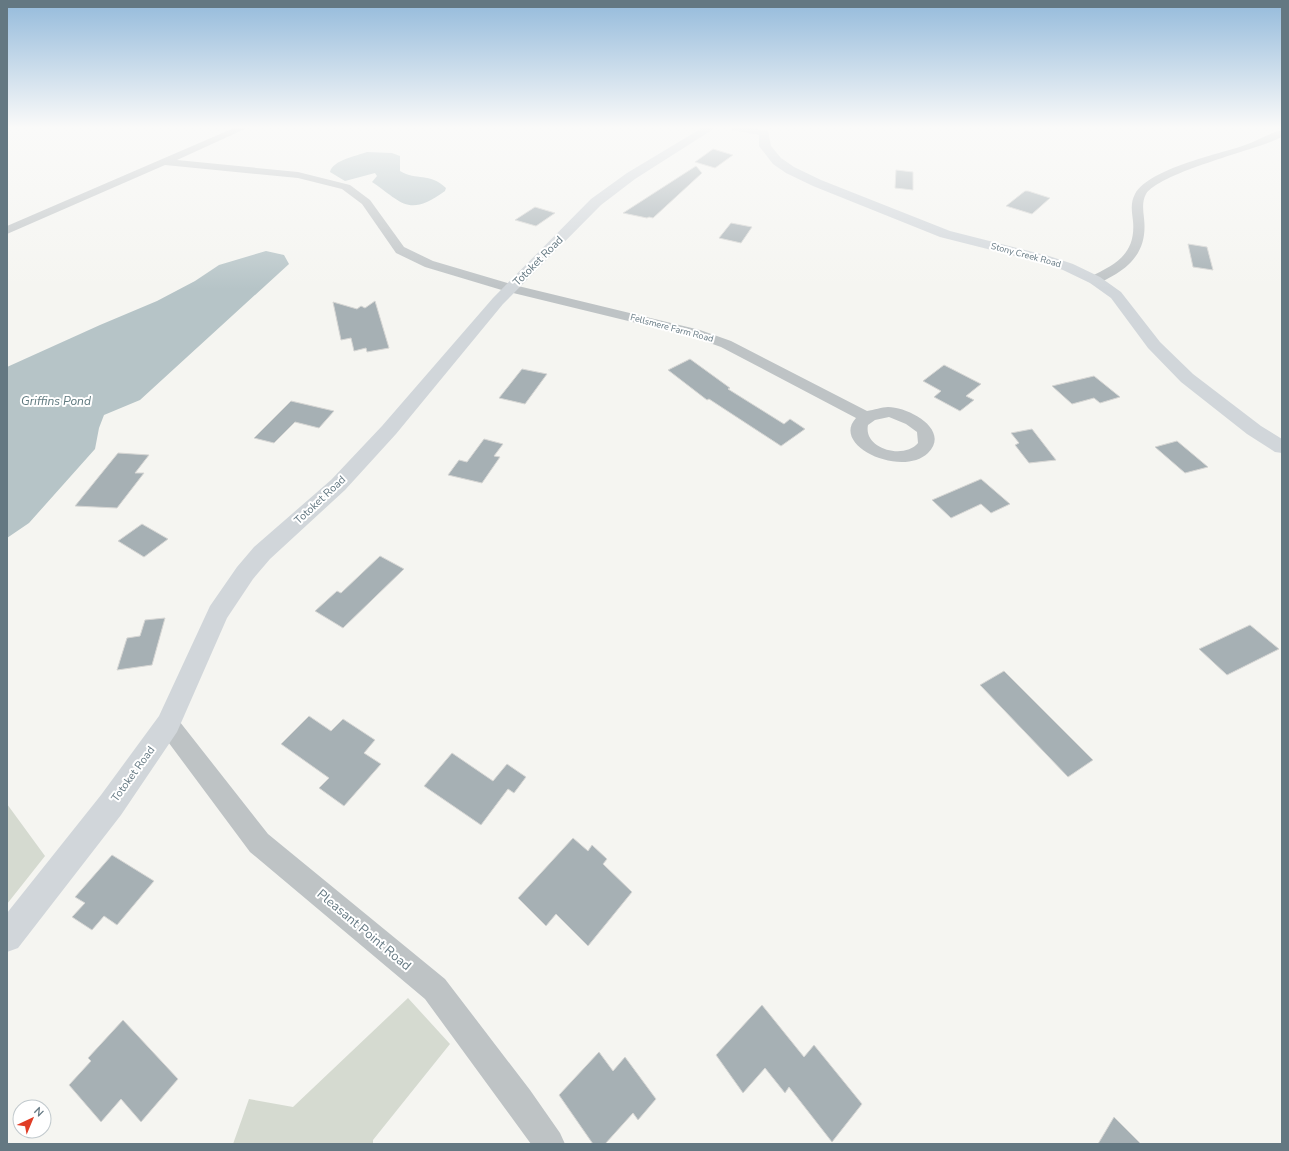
<svg xmlns="http://www.w3.org/2000/svg" width="1289" height="1151" font-family="'Nunito Sans',sans-serif">
<style>
.green{fill:#d5dad0}
.water{fill:#b6c4c7}
.building{fill:#a6b0b4;stroke:#d6d6d4}
.lines{fill:none;stroke-linecap:round;stroke-linejoin:round}
.minor{fill:#bec3c5;fill-rule:evenodd}
.secondary{fill:#d1d6da;fill-rule:evenodd}
.labels{text-anchor:middle;dominant-baseline:central;stroke-width:4;stroke-linejoin:round;paint-order:stroke}
.far-street-label{font-size:9px;fill:#647882;stroke:#fff}
.street-label{font-size:11px;fill:#647882;stroke:#fff}
.water-label{font-size:12px;font-style:italic;fill:#607a7f;stroke:#fff}
.near-street-label{font-size:13px;fill:#647882;stroke:#fff}
</style>
<rect width="100%" height="100%" fill="#f5f5f1"/>
<!-- green -->
<path class="green" d="M7 804 45 856 7 904Z
M408 998 450 1044 373 1140V1144H233L249 1099 293 1107Z"/>
<!-- water -->
<path class="water" d="M367 152 392 153 400 156V171C417 181 429 172 446 188L445 191C408 218 402 202 372 182L377 176 375 173 345 181 330 172C333 160 356 156 367 152Z
M266 251 284 255 289 264 140 400 104 415 99 428 95 449 29 523 7 538V367L100 325 157 301 195 281 219 265Z"/>
<!-- building -->
<path class="building" d="M713 149 733 155 715 168 695 162Z
M696 166 702 173 653 218 649 217 647 218 623 213Z
M896 170 913 172V190L895 188Z
M1025 191H1028L1050 198 1032 214 1006 206Z
M535 207 555 213 536 226 515 220Z
M731 223 752 227 741 243 719 238Z
M1188 244 1207 247 1213 270 1193 267Z
M375 301 389 348 367 352 366 348 354 351 351 338 341 340 333 302 357 309 361 306 365 308Z
M690 359 730 388 728 389 784 424 790 419 805 429 781 446 709 399 707 400 668 370Z
M944 365 981 384 966 396 974 400 960 411 934 397 941 391 923 381Z
M522 369 547 374 525 404 499 398Z
M1094 376 1120 397 1100 403 1094 398 1072 404 1052 386Z
M291 401 334 411 319 428 295 422 274 443 254 438Z
M1032 429 1056 460 1029 463 1015 445 1019 443 1011 433Z
M484 439 503 444 494 456 500 457 482 483 448 475 459 460 467 462Z
M1177 441 1208 467 1185 473 1155 447Z
M118 453 149 455 135 473H144L117 508 75 506Z
M981 479 1010 504 991 513 981 504 951 518 932 500Z
M142 524 168 539 144 557 118 541Z
M380 556 404 569 343 628 315 611 337 591 341 593Z
M165 618 152 665 117 670 127 638 140 636 145 620Z
M1250 625 1279 649 1227 675 1199 649Z
M1004 671 1093 760 1068 777 980 685Z
M309 716 331 731 343 719 375 740 364 753 381 764 344 806 319 788 329 778 281 744Z
M452 753 493 781 507 764 526 777 514 793 508 789 481 825 424 786Z
M573 838 588 851 592 845 607 859 603 864 632 892 588 946 556 914 546 926 518 898Z
M112 855 154 881 117 925 104 916 92 930 72 917 85 903 75 897Z
M762 1005 804 1057 814 1045 862 1104 832 1142 789 1087 785 1093 765 1068 743 1093 716 1055Z
M123 1020 178 1079 141 1122 121 1099 101 1122 69 1085 91 1061 88 1058Z
M599 1052 613 1071 625 1057 656 1099 638 1120 633 1113 605 1144H593L559 1095Z
M1114 1117 1141 1144H1098Z"/>
<g class="lines">
<!-- minor -->
<path class="minor" d="M234 128H247L177 160 298 172 350 185 370 200 404 247 433 261 514 285 700 330 731 341 867 411C874 410 882 407 888 407 909 407 951 430 928 453 902 478 830 446 856 418L721 347 690 336 505 291 425 267 396 253 362 204 342 189 298 178 165 165 7 234V226ZM889 417 906 424 917 432 918 443C904 460 863 449 868 425L875 420Z
M1282 130V137L1275 140C1247 152 1160 173 1146 194 1142 201 1143 210 1144 218 1147 244 1137 261 1116 274 1108 278 1100 285 1090 283L1089 280 1090 277C1116 264 1136 254 1133 221 1132 212 1130 203 1135 194 1150 168 1217 155 1245 145 1257 141 1269 133 1282 130Z
M168 714 176 717 268 834 445 979 530 1090 560 1133 565 1144H531L425 999 250 852 160 731 157 724 160 717Z"/>
<!-- secondary -->
<path class="secondary" d="M702 128H715L635 179 601 205 503 304 396 434 345 490 270 559 253 579 227 618 177 732 121 815 18 948 7 952V913L101 795 159 716 210 606 237 567 254 547 331 480 382 426 493 298 591 199 627 173Z
M730 128H753L768 131 771 146 781 158 794 167 821 180 950 231 1049 256 1073 264 1100 277 1121 292 1160 342 1193 374 1261 426 1282 439V453L1275 452 1247 434 1181 382 1148 348 1111 298 1090 283 1063 270 1039 262 940 237 813 186 786 173 773 164 759 146V135L732 130Z"/>
</g>
<!-- sky -->
<linearGradient id="sky" x2="0" y2="1"><stop stop-color="#94badb"/><stop offset="0.44" stop-color="#fafaf9"/><stop offset="1" stop-color="#fafaf9" stop-opacity="0"/></linearGradient>
<rect width="1289" height="289" fill="url(#sky)"/>
<g class="labels">
<!-- far-street labels -->
<g class="far-street-label">
<text transform="translate(1026 255) rotate(15)">Stony Creek Road</text>
<text transform="translate(672 328) rotate(15)">Fellsmere Farm Road</text>
</g>
<!-- street labels -->
<g class="street-label">
<text transform="translate(538 261) rotate(-45)">Totoket Road</text>
<text transform="translate(320 500) rotate(-43)">Totoket Road</text>
<text transform="translate(133 774) rotate(-54)">Totoket Road</text>
</g>
<!-- water labels -->
<g class="water-label">
<text x="56" y="401">Griffins Pond</text>
</g>
<!-- near-street labels -->
<g class="near-street-label">
<text transform="translate(364 930) rotate(40)">Pleasant Point Road</text>
</g>
</g>
<!-- border -->
<rect width="1289" height="1151" fill="none" stroke="#647882" stroke-width="16"/>
<!-- north arrow -->
<g transform="translate(32 1119) rotate(44)"><circle r="19" fill="#ffffff" stroke="#c1c9cd"/>
<path d="M0-3L7 15L0 10L-7 15Z" fill="#e03d26"/>
<text y="-6" font-size="11" font-weight="bold" text-anchor="middle" fill="#647882">N</text>
</g>
</svg>
